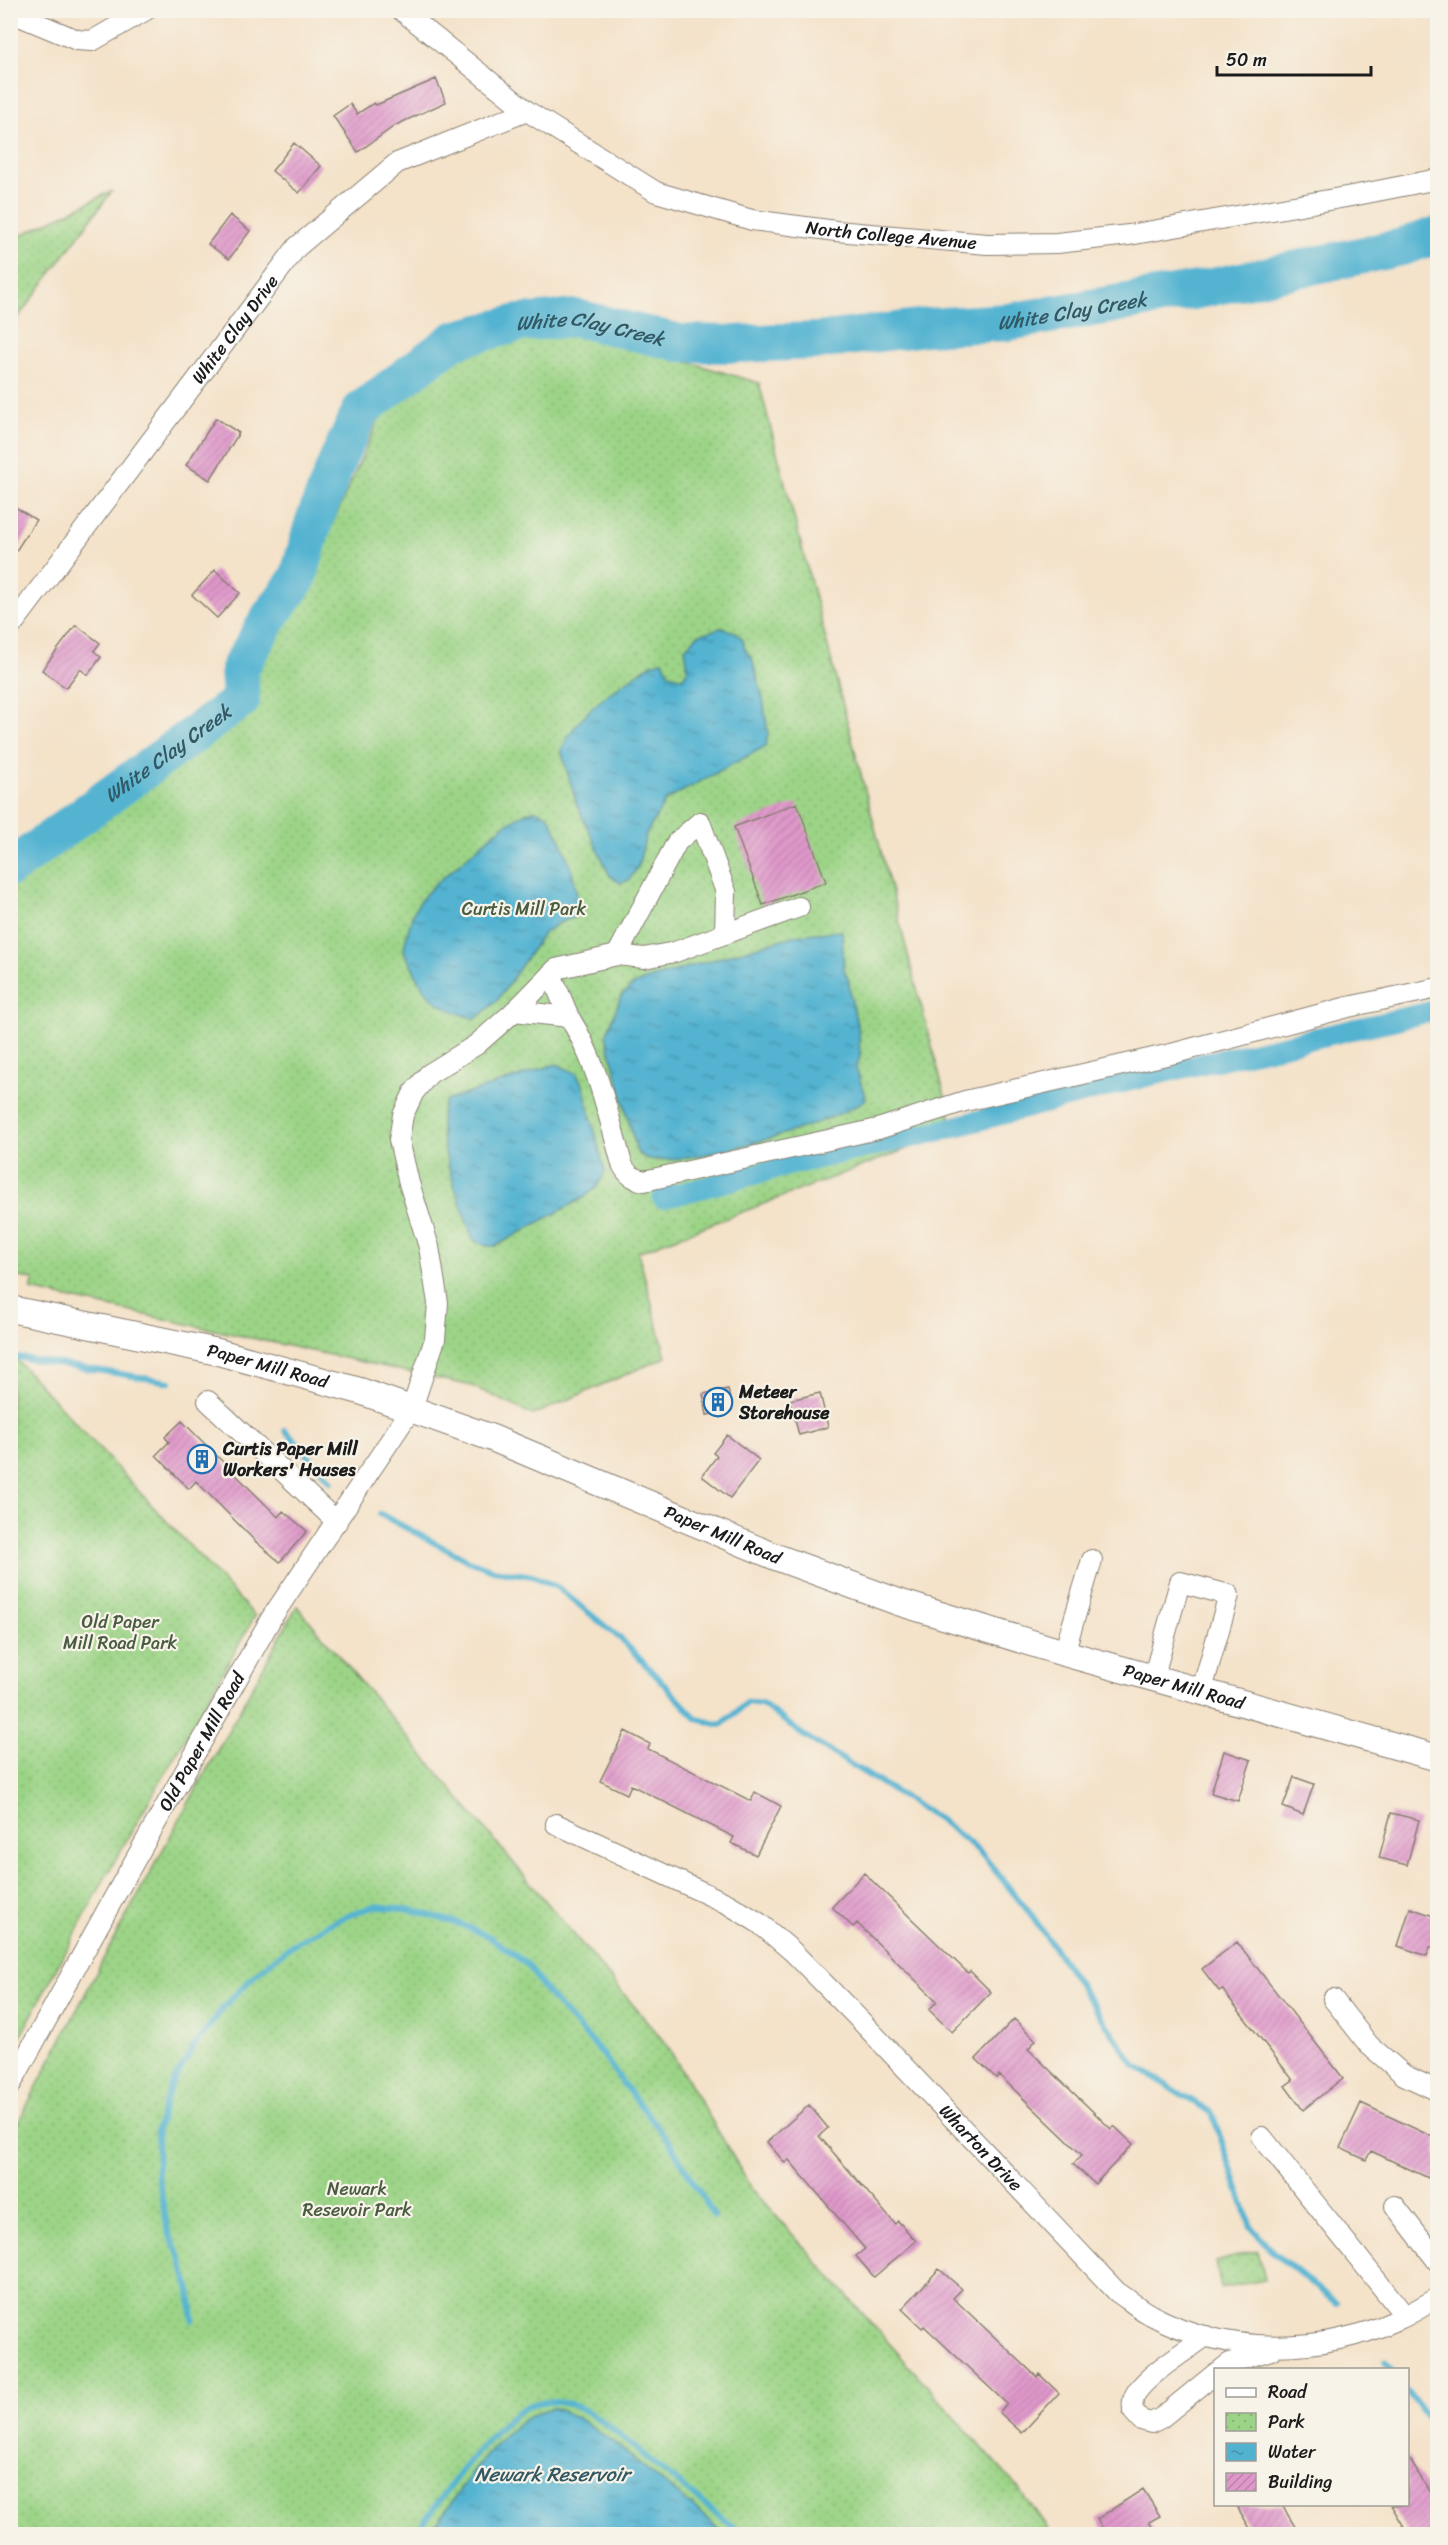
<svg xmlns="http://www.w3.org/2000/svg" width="1448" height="2545" font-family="Sriracha,sans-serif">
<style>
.park{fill:url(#park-dots);stroke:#5c7852;stroke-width:1.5}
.water{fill:url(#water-ripples);stroke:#376876;stroke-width:1.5}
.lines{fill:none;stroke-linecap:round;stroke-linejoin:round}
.stream{stroke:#52b3d1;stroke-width:6}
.canal{stroke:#52b3d1;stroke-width:21}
.river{stroke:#52b3d1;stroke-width:38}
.building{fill:url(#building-hatch)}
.minor-casing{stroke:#887f72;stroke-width:22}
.major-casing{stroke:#887f72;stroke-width:28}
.minor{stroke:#fff;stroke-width:20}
.major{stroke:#fff;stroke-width:26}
.labels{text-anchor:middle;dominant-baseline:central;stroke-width:4.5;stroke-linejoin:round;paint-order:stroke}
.street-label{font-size:18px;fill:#1c1c1c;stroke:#f7f3e8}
.park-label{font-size:18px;fill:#495c41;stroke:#f7f3e8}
.poi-label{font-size:18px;font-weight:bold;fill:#1c1c1c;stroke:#f7f3e8;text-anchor:start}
.water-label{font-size:20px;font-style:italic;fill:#325864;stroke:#f7f3e8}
</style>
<defs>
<pattern id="park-dots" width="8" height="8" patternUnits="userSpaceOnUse" patternTransform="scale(1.5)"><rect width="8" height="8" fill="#9cd487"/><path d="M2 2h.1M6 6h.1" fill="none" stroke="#86b574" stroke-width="1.8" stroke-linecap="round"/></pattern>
<pattern id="water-ripples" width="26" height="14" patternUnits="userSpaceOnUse" patternTransform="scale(1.5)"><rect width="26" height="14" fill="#52b3d1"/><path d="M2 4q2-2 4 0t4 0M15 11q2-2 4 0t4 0" fill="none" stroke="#4391a9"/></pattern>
<pattern id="building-hatch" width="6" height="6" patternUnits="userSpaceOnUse" patternTransform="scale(1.5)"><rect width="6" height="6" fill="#df98ca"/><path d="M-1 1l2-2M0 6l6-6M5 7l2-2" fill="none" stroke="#bf82ad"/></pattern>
</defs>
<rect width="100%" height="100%" fill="#f7f3e8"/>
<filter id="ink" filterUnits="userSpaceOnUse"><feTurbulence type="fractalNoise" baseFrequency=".0167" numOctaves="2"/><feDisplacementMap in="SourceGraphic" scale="12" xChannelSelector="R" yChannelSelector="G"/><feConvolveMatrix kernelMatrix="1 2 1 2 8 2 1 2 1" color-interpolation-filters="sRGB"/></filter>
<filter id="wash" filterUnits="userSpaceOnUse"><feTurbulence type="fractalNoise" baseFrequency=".008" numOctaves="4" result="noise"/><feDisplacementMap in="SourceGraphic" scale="24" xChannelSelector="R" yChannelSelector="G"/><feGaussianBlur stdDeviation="1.35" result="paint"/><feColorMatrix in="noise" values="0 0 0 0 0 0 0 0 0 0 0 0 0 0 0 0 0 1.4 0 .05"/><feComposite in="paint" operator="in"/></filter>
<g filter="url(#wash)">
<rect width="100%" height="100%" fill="#f4e2c9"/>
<!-- park -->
<path class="park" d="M112 191 11 327V240Z
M578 329 759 383 954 1131 638 1252 666 1357 533 1415 472 1386 31 1290 34 1279 10 1276V876L106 807 161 762 221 706 269 653 304 588 381 414 459 350Z
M11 1354 255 1616 105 1878 11 2054Z
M297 1606 666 2044 753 2190 1024 2495 1052 2534H11V2136L117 1933Z
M1258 2250 1265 2280 1221 2288 1216 2262Z"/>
<!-- water -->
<path class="water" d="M721 628 735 632 743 640 745 650 752 658 763 699 768 733 766 746 666 800 646 834 638 867 629 880 620 883 610 876 577 805 561 750C576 717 604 696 634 676 643 670 651 663 663 660L669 674 683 678 688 669 685 648 698 635Z
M535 810 548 815C563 841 581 886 577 916L557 924 543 934 497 1001 476 1019C442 1009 425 1000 412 966 410 962 404 954 404 950 404 944 411 920 413 914 423 890 449 874 467 857 486 840 510 817 535 810Z
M842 931 844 970 849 981 850 994 859 1033 860 1057 856 1068 866 1099C835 1124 688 1166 649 1159 644 1158 641 1155 637 1152L606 1036 621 996 632 986 645 980 796 935Z
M556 1064 576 1073 583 1085 605 1172 597 1187 583 1198 496 1246H486L473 1240C464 1210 428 1128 446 1101Z
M553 2408C587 2418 612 2442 639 2463 668 2486 697 2509 724 2534H430C459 2493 500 2417 553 2408Z"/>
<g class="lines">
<!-- stream -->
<path class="stream" d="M10 1356 170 1382
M285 1430 331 1481
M380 1514 469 1561 493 1570 533 1576 557 1587 621 1639 697 1719 721 1725 748 1702 762 1704 803 1735 939 1819 980 1852 1033 1917 1134 2065 1212 2113 1251 2227 1272 2251 1336 2303
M193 2320 190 2291 180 2257 168 2232 158 2175 157 2129 170 2088 193 2048 226 2004 258 1972 292 1945 335 1921 374 1906 412 1910 460 1924 490 1937 528 1965 546 1992 602 2053 624 2085 668 2140 714 2216
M1385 2361 1391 2370
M1408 2392 1438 2433
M416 2534C439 2500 493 2421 530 2405 546 2399 569 2402 584 2410 606 2422 626 2440 646 2457 678 2483 710 2509 742 2534"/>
<!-- canal -->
<path class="canal" d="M663 1198 798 1163 931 1133 1144 1077 1438 1010"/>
<!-- river -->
<path class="river" id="s1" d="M10 868 241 700 239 669 270 616 298 578 314 521 338 459 361 410 454 340 519 323 576 318 680 343 735 344 817 341 926 327 1008 322 1198 290 1402 247 1438 235"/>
</g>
<g id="blocks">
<!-- building -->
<path class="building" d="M436 79 446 102 396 125 358 152 333 116 350 104 357 114 374 103 376 105Z
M294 143 321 166 299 193 272 171Z
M230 215 250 231 229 259 208 244Z
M216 418 239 433 210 480 186 465Z
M10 504 36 520 10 560Z
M215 570 240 593 217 618 192 595Z
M76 625 100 643 94 651 101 657 88 675 80 669 66 688 42 670Z
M797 803 826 882 763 905 734 827Z
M728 1389 732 1410 707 1415 703 1394Z
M820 1393 828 1427 799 1435 790 1400Z
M182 1421 278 1517 283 1511 307 1531 280 1562 256 1542 196 1481 189 1489 156 1455 169 1442 165 1437Z
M727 1435 759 1460 730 1498 702 1476 717 1456 713 1453Z
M625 1731 650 1744 648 1749 751 1801 755 1792 781 1806 756 1855 731 1843 734 1837 631 1785 627 1794 600 1781Z
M1224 1751 1251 1760 1238 1801 1211 1793Z
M1294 1777 1314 1784 1303 1815 1283 1807Z
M1391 1813 1419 1820 1407 1865 1379 1858Z
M864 1873 968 1973 970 1971 991 1992 952 2032 929 2010 937 2001 857 1923 853 1927 832 1907Z
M1410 1908 1437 1917V1949L1430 1947 1427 1956 1398 1946Z
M1237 1942 1343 2078 1303 2110 1285 2086 1293 2080 1222 1989 1219 1991 1202 1969Z
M1014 2019 1036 2040 1028 2049 1111 2129 1114 2126 1133 2144 1095 2184 1073 2164 1082 2155 999 2075 996 2078 976 2059Z
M1361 2103 1437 2139V2182L1371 2151 1366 2160 1340 2148Z
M809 2105 828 2128 819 2136 895 2224 898 2221 916 2241 874 2277 856 2256 865 2249 789 2160 785 2163 767 2142Z
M939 2269 962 2289 953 2298 1037 2377 1039 2374 1059 2393 1022 2433 999 2412 1007 2404 924 2326 922 2328 902 2309Z
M1407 2455 1437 2504V2535H1409L1391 2505H1407Z
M1143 2489 1160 2516 1149 2522 1157 2535H1106L1097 2519Z
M1236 2505H1282L1300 2535H1254Z"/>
</g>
</g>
<g filter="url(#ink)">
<use href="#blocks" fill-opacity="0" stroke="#887f72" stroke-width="1.5"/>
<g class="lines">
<!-- minor casing -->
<g class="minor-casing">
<g id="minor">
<path id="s2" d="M401 10 527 111 656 192 752 220 836 231 987 244 1057 243 1129 235 1357 195 1438 179"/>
<path d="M10 12 77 40 92 41 146 10"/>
<path id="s3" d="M10 628 297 247 397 163 527 111"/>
<path d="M617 955 677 842 700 822 726 892 725 934"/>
<path d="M514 1011 569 1017 551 974"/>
<path d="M569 1017C597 1061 608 1114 622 1164 627 1175 633 1178 644 1181L878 1129 965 1101 1175 1053 1348 1007 1438 988"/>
<path d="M208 1401 337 1522"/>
<path d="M1064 1653 1092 1560"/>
<path d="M1153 1679 1180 1582 1229 1595 1201 1693"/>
<path id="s4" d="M556 1824 728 1904 759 1923 792 1951 861 2021 1117 2292C1128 2299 1139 2309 1151 2315 1226 2355 1320 2355 1397 2320 1411 2314 1424 2305 1438 2298"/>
<path d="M1333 1999 1369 2045 1404 2075 1438 2091"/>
<path id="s5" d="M10 2086 117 1892 272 1617 412 1408 435 1339 438 1303 429 1247 409 1183 399 1140 403 1115 414 1092 429 1074 476 1045 517 1009 556 969 617 955 644 958 675 952 799 907"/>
<path d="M1262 2137 1405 2316"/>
<path d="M1395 2206 1438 2262"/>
<path d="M1206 2336C1187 2350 1148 2374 1136 2393 1132 2399 1132 2404 1133 2411L1141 2420 1151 2423 1161 2418 1216 2373"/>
<path d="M1221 2370 1230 2363 1271 2350"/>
</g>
</g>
<!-- major casing -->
<g class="major-casing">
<g id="major">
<path id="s6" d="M10 1309 218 1352 360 1391 492 1438 776 1557 898 1602 1064 1653 1438 1758"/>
</g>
</g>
<!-- minor -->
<use href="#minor" class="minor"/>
<!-- major -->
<use href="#major" class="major"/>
</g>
</g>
<!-- icons -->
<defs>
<g id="building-ring" transform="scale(1.5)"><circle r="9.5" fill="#f7f3e8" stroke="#1f6fb2" stroke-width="1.5"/><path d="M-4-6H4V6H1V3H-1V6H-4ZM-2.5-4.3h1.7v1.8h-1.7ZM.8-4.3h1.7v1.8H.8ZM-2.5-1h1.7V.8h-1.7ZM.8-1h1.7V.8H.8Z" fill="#1f6fb2"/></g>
</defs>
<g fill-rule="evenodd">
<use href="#building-ring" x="718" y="1402"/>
<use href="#building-ring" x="202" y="1459"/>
</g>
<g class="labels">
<!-- street labels -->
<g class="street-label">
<text stroke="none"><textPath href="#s2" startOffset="554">North College Avenue</textPath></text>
<text stroke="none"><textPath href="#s3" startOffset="374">White Clay Drive</textPath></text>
<text stroke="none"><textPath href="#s6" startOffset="264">Paper Mill Road</textPath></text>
<text stroke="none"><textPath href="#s6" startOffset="750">Paper Mill Road</textPath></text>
<text stroke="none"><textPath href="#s6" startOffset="1236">Paper Mill Road</textPath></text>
<text stroke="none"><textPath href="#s5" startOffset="394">Old Paper Mill Road</textPath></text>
<text stroke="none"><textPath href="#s4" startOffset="542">Wharton Drive</textPath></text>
</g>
<!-- park labels -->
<g class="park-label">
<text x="524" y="909">Curtis Mill Park</text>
<text x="120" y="1622">Old Paper<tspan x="120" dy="21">Mill Road Park</tspan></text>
<text x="357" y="2189">Newark<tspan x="357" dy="21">Resevoir Park</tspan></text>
</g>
<!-- poi labels -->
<g class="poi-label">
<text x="739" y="1392">Meteer<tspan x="739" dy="21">Storehouse</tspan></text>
<text x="223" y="1449">Curtis Paper Mill<tspan x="223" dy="21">Workers' Houses</tspan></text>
</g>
<!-- water labels -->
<g class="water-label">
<text stroke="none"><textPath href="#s1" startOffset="1347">White Clay Creek</textPath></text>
<text stroke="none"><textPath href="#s1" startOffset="861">White Clay Creek</textPath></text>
<text stroke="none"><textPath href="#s1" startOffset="195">White Clay Creek</textPath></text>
<text x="552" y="2474">Newark Reservoir</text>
</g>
</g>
<!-- margin -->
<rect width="1448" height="2545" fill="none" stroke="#f7f3e8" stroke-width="36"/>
<!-- legend -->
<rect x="1214" y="2368" width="195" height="138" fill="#f7f3e8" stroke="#9f9d96" stroke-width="1.5"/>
<rect x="1226" y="2388" width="30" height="9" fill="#ffffff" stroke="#9f9d96" stroke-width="1.5"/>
<text x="1268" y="2398" font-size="18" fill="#1c1c1c">Road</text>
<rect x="1226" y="2413" width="30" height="18" fill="url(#park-dots)" stroke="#9f9d96" stroke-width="1.5"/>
<text x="1268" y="2428" font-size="18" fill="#1c1c1c">Park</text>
<rect x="1226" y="2443" width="30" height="18" fill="url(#water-ripples)" stroke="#9f9d96" stroke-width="1.5"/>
<text x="1268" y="2458" font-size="18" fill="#1c1c1c">Water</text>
<rect x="1226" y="2473" width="30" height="18" fill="url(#building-hatch)" stroke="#9f9d96" stroke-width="1.5"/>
<text x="1268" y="2488" font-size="18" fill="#1c1c1c">Building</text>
<!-- scale -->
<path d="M1217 66v9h154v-9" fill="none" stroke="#1c1c1c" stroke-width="3"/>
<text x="1226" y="66" font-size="18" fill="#1c1c1c" stroke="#f7f3e8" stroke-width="4.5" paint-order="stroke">50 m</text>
</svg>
